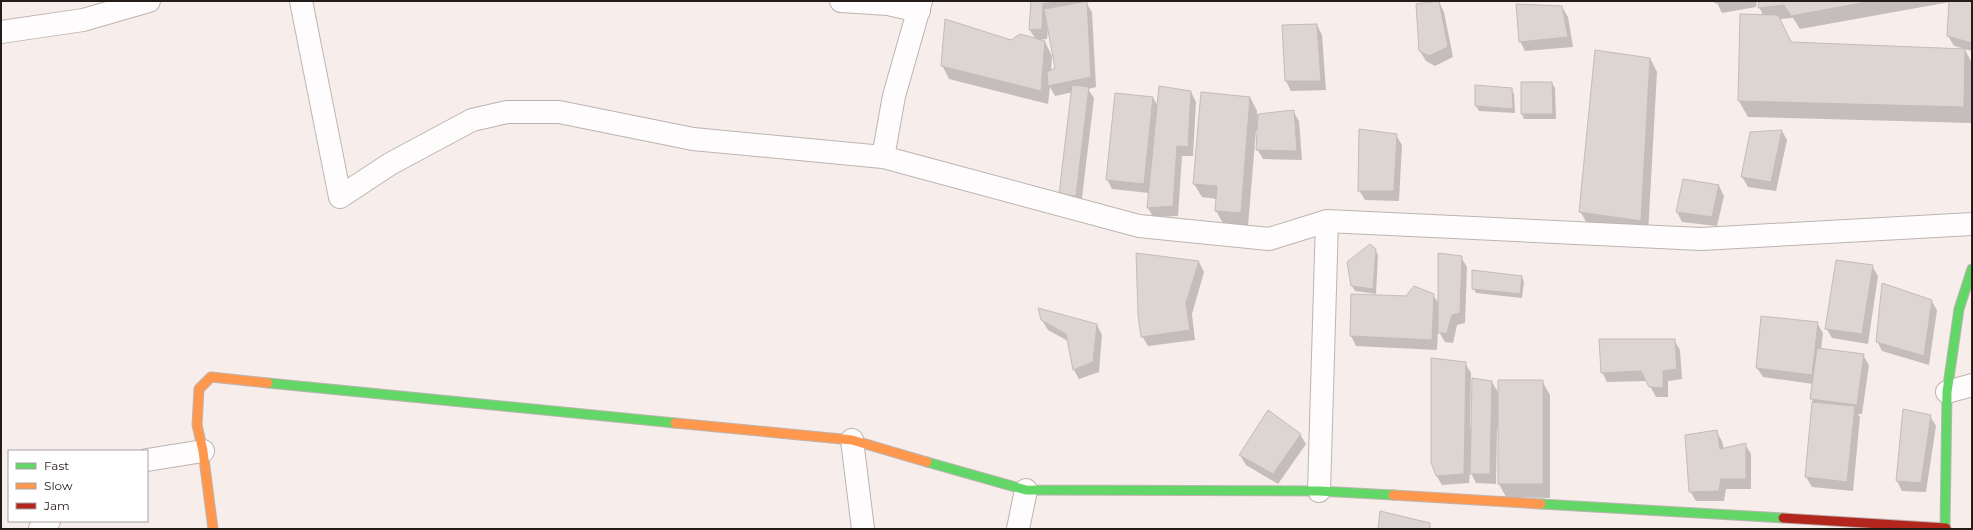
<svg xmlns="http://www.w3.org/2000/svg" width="1973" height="530" font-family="Montserrat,sans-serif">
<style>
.shadow{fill:#0003;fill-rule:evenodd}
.building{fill:#ddd5d2;stroke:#c4bcb9}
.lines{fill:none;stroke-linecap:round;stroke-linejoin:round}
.street-casing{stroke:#bdb4b1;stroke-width:24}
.fast-casing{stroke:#bdb4b1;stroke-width:11}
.slow-casing{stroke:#bdb4b1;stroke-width:11}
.jam-casing{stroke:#bdb4b1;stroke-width:11}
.street{stroke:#fefcfc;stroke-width:22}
.fast{stroke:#63d668;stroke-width:9}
.slow{stroke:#ff974d;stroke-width:9}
.jam{stroke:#b3261e;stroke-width:9}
</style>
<rect width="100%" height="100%" fill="#f7edea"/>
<!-- shadow -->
<path class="shadow" d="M1032 1H1085L1092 12 1096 87 1088 89 1094 98 1081 206 1060 194 1073 92 1055 96 1050 87 1048 104 949 79 942 65 1011 42 1036 40 1030 30ZM1048 29 1056 69 1051 71 1052 56 1045 42 1037 40 1047 39Z
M1716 1H1757L1756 7 1722 13Z
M1760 1H1972V51L1954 46 1948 36 1950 2 1800 29 1793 18 1780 19 1792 43 1965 50 1972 63V123L1748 117 1739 101 1741 15H1763L1759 7Z
M1439 2 1444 12 1453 57 1435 66 1426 61 1420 51Z
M1562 7 1568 17 1573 47 1525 51 1520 41Z
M1317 25 1322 35 1326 90 1291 91 1286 81 1283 26Z
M1650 58 1657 72 1648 234 1588 225 1580 211Z
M1552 83 1555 88 1556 119H1524L1522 114Z
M1511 89 1514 94 1515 113 1479 111 1476 106Z
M1191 92 1196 102 1193 156H1182L1178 216 1153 217 1148 208 1149 193 1112 189 1107 179 1153 98 1158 106Z
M1250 97 1257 111V115L1293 111 1299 121 1302 160 1263 159 1257 149 1258 130H1256L1248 226 1224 225 1216 211 1217 199 1202 197 1194 184Z
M1782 131 1787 140 1776 191 1748 187 1742 177 1751 133Z
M1396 135 1402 145 1399 201 1365 200 1359 190Z
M1684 181 1719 186 1724 196 1717 226 1682 222 1677 212Z
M1375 250 1378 255 1376 294 1355 291 1352 286Z
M1137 254 1199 262 1204 272 1192 314 1195 340 1148 346 1142 336Z
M1461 257 1467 267 1465 323 1457 325 1453 343 1445 342 1438 330 1437 350 1356 346 1351 336 1406 297 1433 295 1439 304Z
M1872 266 1878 276 1868 344 1832 338 1826 328Z
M1522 277 1524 282 1522 298 1476 293 1473 288Z
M1931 300 1937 310 1929 365 1882 351 1877 341Z
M1042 320 1097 325 1102 335 1099 372 1079 379 1074 370 1068 341 1048 330Z
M1817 323 1823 333 1821 350 1863 355 1869 365 1862 414H1858L1860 417 1853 491 1812 487 1806 477 1813 402 1811 398 1813 384 1763 377 1757 368Z
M1674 340 1680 350 1682 379 1668 381V397H1656L1647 381 1607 382 1602 372Z
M1465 363 1471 373 1470 427H1472L1492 382 1499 394 1542 381 1550 395V498L1506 497 1499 484V429H1497L1496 484 1476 483 1470 471 1469 483 1442 485 1436 475Z
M1930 416 1936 426 1926 492 1902 491 1897 481Z
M1716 431 1722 441 1724 449 1745 444 1751 454V489H1726L1724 501H1696L1690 491Z
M1300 434 1306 444 1278 484 1246 465 1240 455Z"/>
<!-- building -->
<path class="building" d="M1031 1H1056L1043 4 1042 29 1029 30Z
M1087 1 1091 77 1048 86 1047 72 1055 68 1044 9Z
M1439 1 1448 47 1429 56 1419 51 1416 4Z
M1715 1H1729L1715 3Z
M1759 1H1872L1791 16 1784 5 1758 8Z
M1949 1H1972V43L1947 36Z
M1516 4 1562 6 1568 37 1519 42Z
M1740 14 1778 15 1791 42 1965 49 1964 107 1738 101Z
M945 19 1011 40 1020 34 1045 41 1041 91 941 66Z
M1317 24 1321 81H1285L1282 25Z
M1595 50 1650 58 1641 221 1579 212Z
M1521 82H1552L1553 114H1521Z
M1072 85 1089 87 1076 196 1059 194Z
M1475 85 1512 88 1513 109 1475 106Z
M1159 86 1191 91 1188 147 1177 146 1173 206 1147 208Z
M1201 92 1250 97 1241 213 1215 211 1217 186 1193 184Z
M1115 93 1153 97 1144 184 1106 180Z
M1294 110 1297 151 1256 150 1258 114Z
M1359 129 1397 134 1394 191H1358Z
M1782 130 1771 182 1741 177 1750 132Z
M1683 179 1719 185 1712 217 1676 212Z
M1370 244 1376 249 1373 289 1351 286 1347 262Z
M1136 253 1199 261 1186 303 1190 330 1141 337 1138 315Z
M1438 253 1462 256 1460 313 1452 315 1447 333H1438Z
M1836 260 1873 265 1862 334 1825 329Z
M1472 270 1522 276 1520 294 1472 289Z
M1882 283 1932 300 1924 356 1876 342Z
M1414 286 1434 294 1432 340 1350 336 1351 294 1406 296Z
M1038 308 1097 324 1093 362 1073 370 1066 334 1041 320Z
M1761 316 1818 322 1812 375 1756 368Z
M1599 339H1675L1677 369 1663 371V388L1649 387 1641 371 1601 373Z
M1817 348 1864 354 1857 405 1810 399Z
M1431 358 1466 362 1464 474 1436 476 1431 462Z
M1472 378 1492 381 1490 474H1470Z
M1498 380H1543V484H1498Z
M1812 402 1855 406 1847 482 1805 477Z
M1903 409 1931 415 1921 483 1896 481Z
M1268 410 1301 434 1273 474 1239 455Z
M1717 430 1720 449 1746 443V479H1721L1719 491 1689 492 1685 435Z
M1380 511 1430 523V529H1378Z"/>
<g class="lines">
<!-- street casing -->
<g class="street-casing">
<path id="street" d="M301 1 340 197 390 164 472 120 507 112H559L693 139 883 157 1139 226 1269 239 1327 221 1701 239 1972 224
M841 1 888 4 919 11
M1 32 83 20 149 1
M883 157 894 96 921 1
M1947 392 1972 385
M852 440 863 529
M147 460 203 451
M1319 491 1327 221
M40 529 49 521
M1018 529 1026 490"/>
</g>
<!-- fast casing -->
<g class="fast-casing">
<path id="fast" d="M268 383 675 423
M927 462 1026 490 1319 491 1393 495
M1541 504 1783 518
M1945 529 1947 392 1959 309 1972 269"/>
</g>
<!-- slow casing -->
<g class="slow-casing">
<path id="slow" d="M675 423 852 440 927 462
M1393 495 1541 504
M213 529 203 451 197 425 199 389 211 377 268 383"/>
</g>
<!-- jam casing -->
<g class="jam-casing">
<path id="jam" d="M1783 518 1946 528"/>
</g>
<!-- street -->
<use href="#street" class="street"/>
<!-- fast -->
<use href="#fast" class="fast"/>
<!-- slow -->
<use href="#slow" class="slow"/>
<!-- jam -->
<use href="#jam" class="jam"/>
</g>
<!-- border -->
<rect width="1973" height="530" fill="none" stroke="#241c19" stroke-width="4"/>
<!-- legend -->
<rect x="8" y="450" width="140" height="72" fill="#ffffff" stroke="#a7a4a3"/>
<rect x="16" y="463" width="20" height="6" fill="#63d668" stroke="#a7a4a3"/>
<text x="44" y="470" font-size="12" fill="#241c19">Fast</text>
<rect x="16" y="483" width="20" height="6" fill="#ff974d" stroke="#a7a4a3"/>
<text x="44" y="490" font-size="12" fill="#241c19">Slow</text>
<rect x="16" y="503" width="20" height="6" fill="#b3261e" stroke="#a7a4a3"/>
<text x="44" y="510" font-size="12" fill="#241c19">Jam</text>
</svg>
